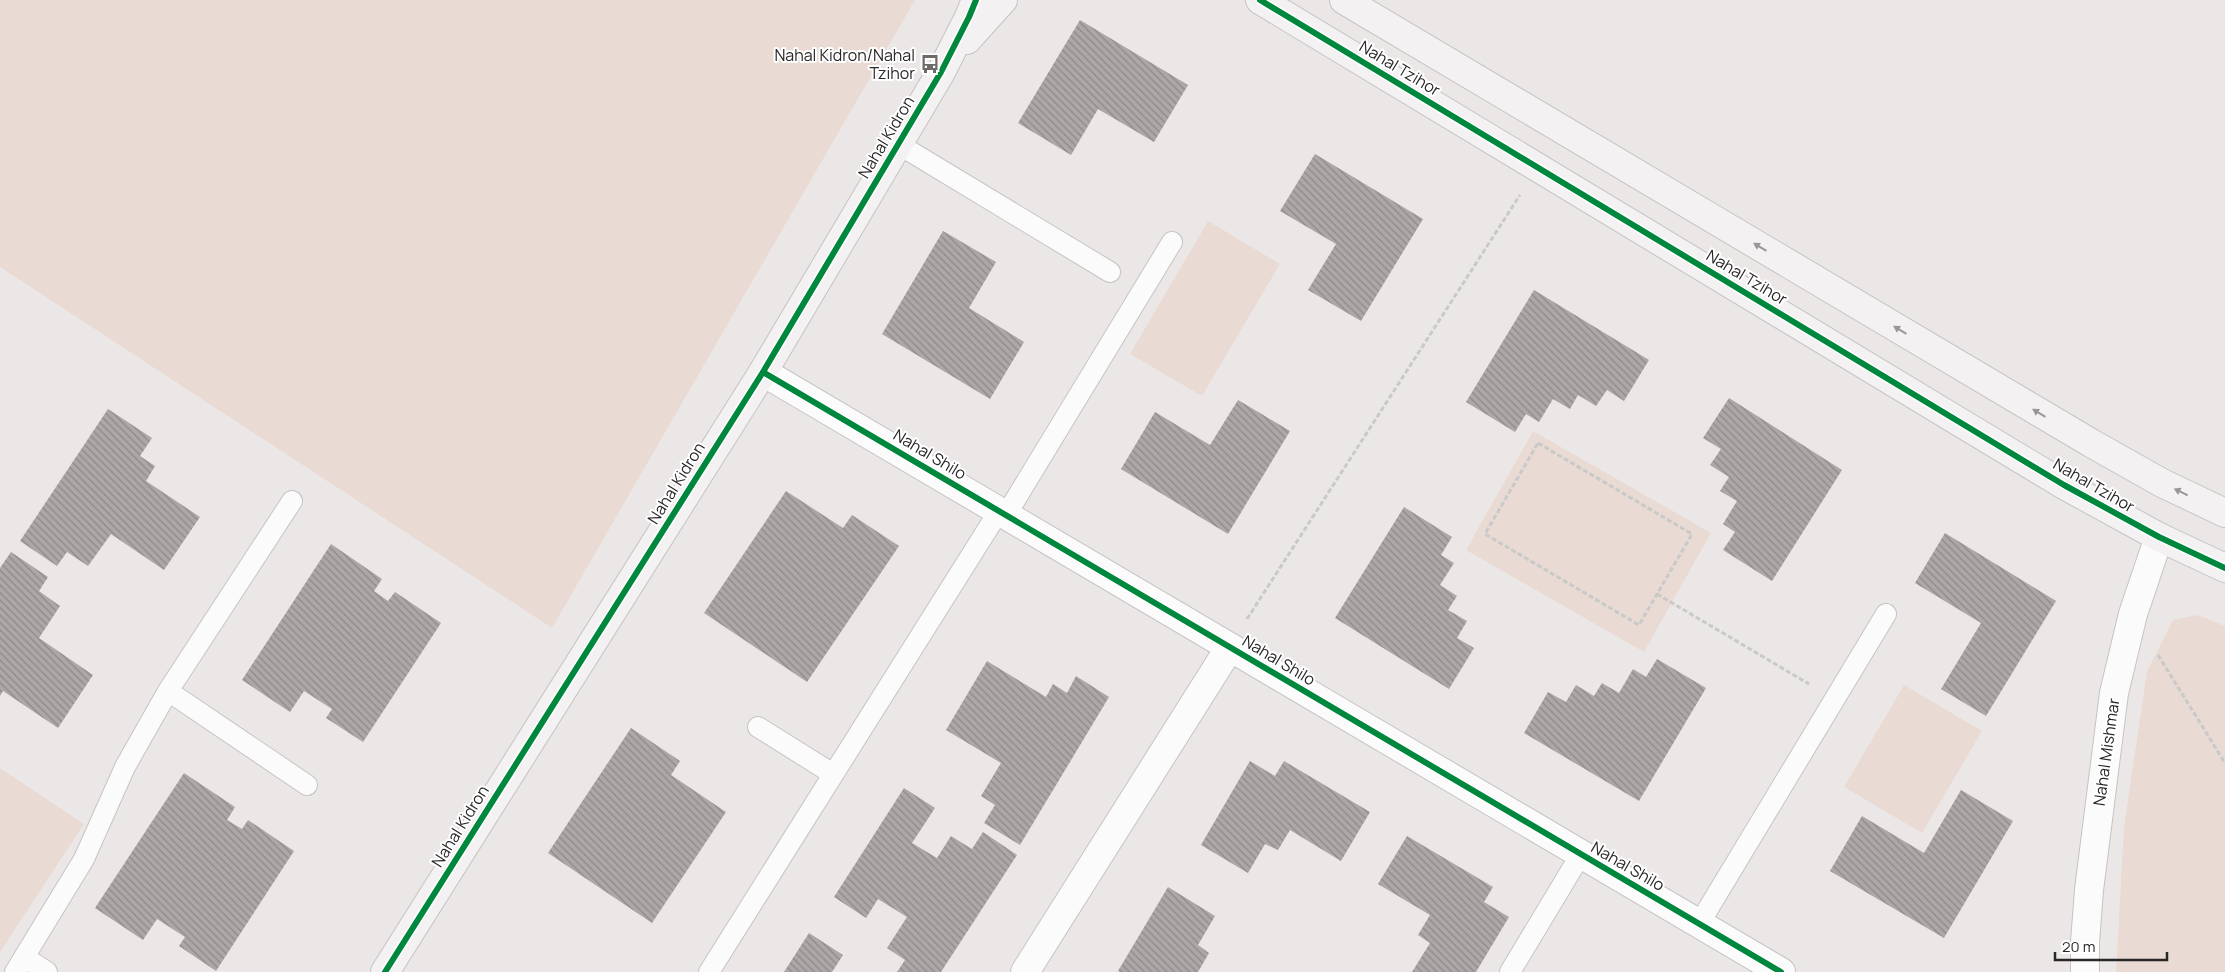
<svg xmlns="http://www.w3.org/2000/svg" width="2225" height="972" font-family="Manrope,sans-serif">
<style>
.green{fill:#e9dbd3}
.building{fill:url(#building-back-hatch)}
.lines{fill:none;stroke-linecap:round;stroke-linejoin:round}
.lane-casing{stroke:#c6c3c3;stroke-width:22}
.street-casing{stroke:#c6c3c3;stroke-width:30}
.secondary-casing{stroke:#c6c3c3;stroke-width:30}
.path{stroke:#c9c9c9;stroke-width:3;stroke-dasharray:5 2.5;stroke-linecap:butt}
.lane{stroke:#fcfbfb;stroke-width:20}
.street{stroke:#fcfbfb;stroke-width:28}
.secondary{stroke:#f4f1f2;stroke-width:28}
.cycleway-casing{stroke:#fff;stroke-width:9}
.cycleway{stroke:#00873e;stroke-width:6}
.oneway{fill:#999696}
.labels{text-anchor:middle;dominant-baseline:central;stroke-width:4;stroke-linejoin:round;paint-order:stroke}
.poi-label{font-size:16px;fill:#292626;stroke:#fff;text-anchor:end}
.street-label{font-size:16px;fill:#292626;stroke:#fff}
</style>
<defs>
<pattern id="building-back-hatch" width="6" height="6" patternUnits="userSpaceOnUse" patternTransform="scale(1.25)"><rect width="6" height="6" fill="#aca8a7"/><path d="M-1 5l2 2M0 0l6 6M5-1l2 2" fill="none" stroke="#8c8988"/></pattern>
</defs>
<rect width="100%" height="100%" fill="#ece7e7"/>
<!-- green -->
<path class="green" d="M0 0H915L552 628 0 267Z
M1208 221 1280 264 1202 396 1130 354Z
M1533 431 1711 533 1644 652 1466 550Z
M2198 615 2225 626V972H2116L2124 827 2147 671 2173 620Z
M1904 685 1982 731 1922 833 1844 787Z
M0 768 84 824 0 952Z"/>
<!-- building -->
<path class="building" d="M1080 20 1188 85 1154 142 1098 109 1071 155 1018 123Z
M1315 154 1423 219 1361 321 1308 290 1336 244 1280 211Z
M943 231 996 262 969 308 1024 342 990 399 882 334Z
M1534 290 1649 360 1624 401 1607 390 1596 406 1578 395 1570 409 1553 399 1539 422 1526 414 1515 432 1466 402Z
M1729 398 1842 470 1772 581 1723 550 1735 532 1723 524 1737 501 1720 491 1729 477 1710 465 1721 449 1703 438Z
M1238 400 1290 431 1228 534 1121 469 1155 412 1210 445Z
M108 409 152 438 140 456 155 466 146 481 200 517 164 570 111 534 88 566 67 552 57 566 20 541Z
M786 491 843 528 852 515 899 546 807 682 704 613Z
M1404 507 1452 537 1441 555 1454 563 1440 585 1457 596 1448 610 1467 621 1457 638 1474 648 1449 689 1335 618Z
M1945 533 2056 601 1986 716 1941 689 1981 623 1915 583Z
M331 544 382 579 374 591 388 601 395 592 441 623 363 742 326 718 332 709 304 691 290 712 242 680Z
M11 552 48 577 39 591 60 606 39 638 93 675 58 728 3 691 0 696V568Z
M1657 659 1706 688 1639 801 1524 733 1548 692 1566 702 1576 685 1594 696 1602 683 1619 693 1633 669 1646 677Z
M987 661 1046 697 1053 684 1067 693 1076 676 1109 697 1020 845 984 823 995 805 981 796 1001 763 946 730Z
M631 728 680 761 671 775 726 812 652 923 548 853Z
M1250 761 1275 776 1284 761 1370 812 1341 861 1290 830 1278 850 1265 844 1248 873 1201 845Z
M184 773 235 807 227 820 242 829 248 820 294 851 216 971 179 946 185 937 157 919 143 940 95 908Z
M904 788 935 808 912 843 937 858 951 836 972 849 983 832 1017 855 941 972H897L905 960 887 948 907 917 878 899 866 918 834 897Z
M1961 790 2013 821 1944 938 1830 871 1862 816 1924 853Z
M1407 836 1493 887 1484 902 1509 917 1476 972H1412L1430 943 1418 935 1430 915 1378 884Z
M1168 887 1215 916 1198 945 1209 953 1198 972H1120L1118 971Z
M809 933 843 955 832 972H784Z"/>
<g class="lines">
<!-- lane casing -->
<g class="lane-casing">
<path id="lane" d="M898 144 1110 272
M1006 515 1172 242
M168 691 307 785
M758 727 833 774
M1699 924 1886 614
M24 957 47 972
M15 972 84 859 125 767 168 691 292 501
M709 972 999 511
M1510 972 1581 854"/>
</g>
<!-- street casing -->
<g class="street-casing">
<path id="street" d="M763 372 1781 972
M1025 972 1230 647
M2085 972V942L2089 890 2114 693 2133 614 2159 537"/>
</g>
<!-- secondary casing -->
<g class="secondary-casing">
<path id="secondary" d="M1260 0 2064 485 2159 537 2225 568
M1344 0 2091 443 2162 483 2225 513
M967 40 1003 0
M385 972 763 372 941 72 969 17 976 0"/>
</g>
<!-- path -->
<path class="path" d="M1538 443 1692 534 1639 625 1485 534Z
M1657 594 1809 684
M1247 619 1520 195
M2158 655 2225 763"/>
<!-- lane -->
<use href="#lane" class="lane"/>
<!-- street -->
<use href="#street" class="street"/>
<!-- secondary -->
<use href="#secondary" class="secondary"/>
<!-- cycleway casing -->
<g class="cycleway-casing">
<path id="cycleway" d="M1260 0 2064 485 2159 537 2225 568
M763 372 1781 972
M385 972 763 372 941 72 969 17 976 0"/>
</g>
<!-- cycleway -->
<use href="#cycleway" class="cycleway"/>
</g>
<!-- one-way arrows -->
<defs><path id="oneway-solid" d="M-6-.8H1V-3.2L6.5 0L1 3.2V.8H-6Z" transform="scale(1.25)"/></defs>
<g class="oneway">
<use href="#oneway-solid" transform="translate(1760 247) rotate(-149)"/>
<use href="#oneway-solid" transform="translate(1900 330) rotate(-149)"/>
<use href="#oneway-solid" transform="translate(2039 413) rotate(-149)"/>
<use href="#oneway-solid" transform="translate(2181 492) rotate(-154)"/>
</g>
<!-- icons -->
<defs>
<g id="bus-bare" transform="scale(1.5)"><path d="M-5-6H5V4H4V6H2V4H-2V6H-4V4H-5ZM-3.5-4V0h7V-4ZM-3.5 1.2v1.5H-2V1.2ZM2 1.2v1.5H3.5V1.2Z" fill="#6d6a6a" stroke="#fff" stroke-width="2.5" paint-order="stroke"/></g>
</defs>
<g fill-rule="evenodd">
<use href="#bus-bare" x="930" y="64"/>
</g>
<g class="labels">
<!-- poi labels -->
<g class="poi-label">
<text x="915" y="55">Nahal Kidron/Nahal<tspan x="915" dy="18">Tzihor</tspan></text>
</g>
<!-- street labels -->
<g class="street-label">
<text transform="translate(1400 68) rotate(31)">Nahal Tzihor</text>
<text transform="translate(886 137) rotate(-59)">Nahal Kidron</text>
<text transform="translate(1747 277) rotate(31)">Nahal Tzihor</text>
<text transform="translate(930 454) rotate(31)">Nahal Shilo</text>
<text transform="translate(676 483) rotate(-58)">Nahal Kidron</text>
<text transform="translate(2094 485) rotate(30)">Nahal Tzihor</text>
<text transform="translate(1279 660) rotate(31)">Nahal Shilo</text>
<text transform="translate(2106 752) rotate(-82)">Nahal Mishmar</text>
<text transform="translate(460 826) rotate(-58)">Nahal Kidron</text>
<text transform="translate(1628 866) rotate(30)">Nahal Shilo</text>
</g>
</g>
<!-- scale -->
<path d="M2055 952v8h112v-8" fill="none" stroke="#292626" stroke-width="2.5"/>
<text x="2062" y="952" font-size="15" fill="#292626" stroke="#ffffff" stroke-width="4" paint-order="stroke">20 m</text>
</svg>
